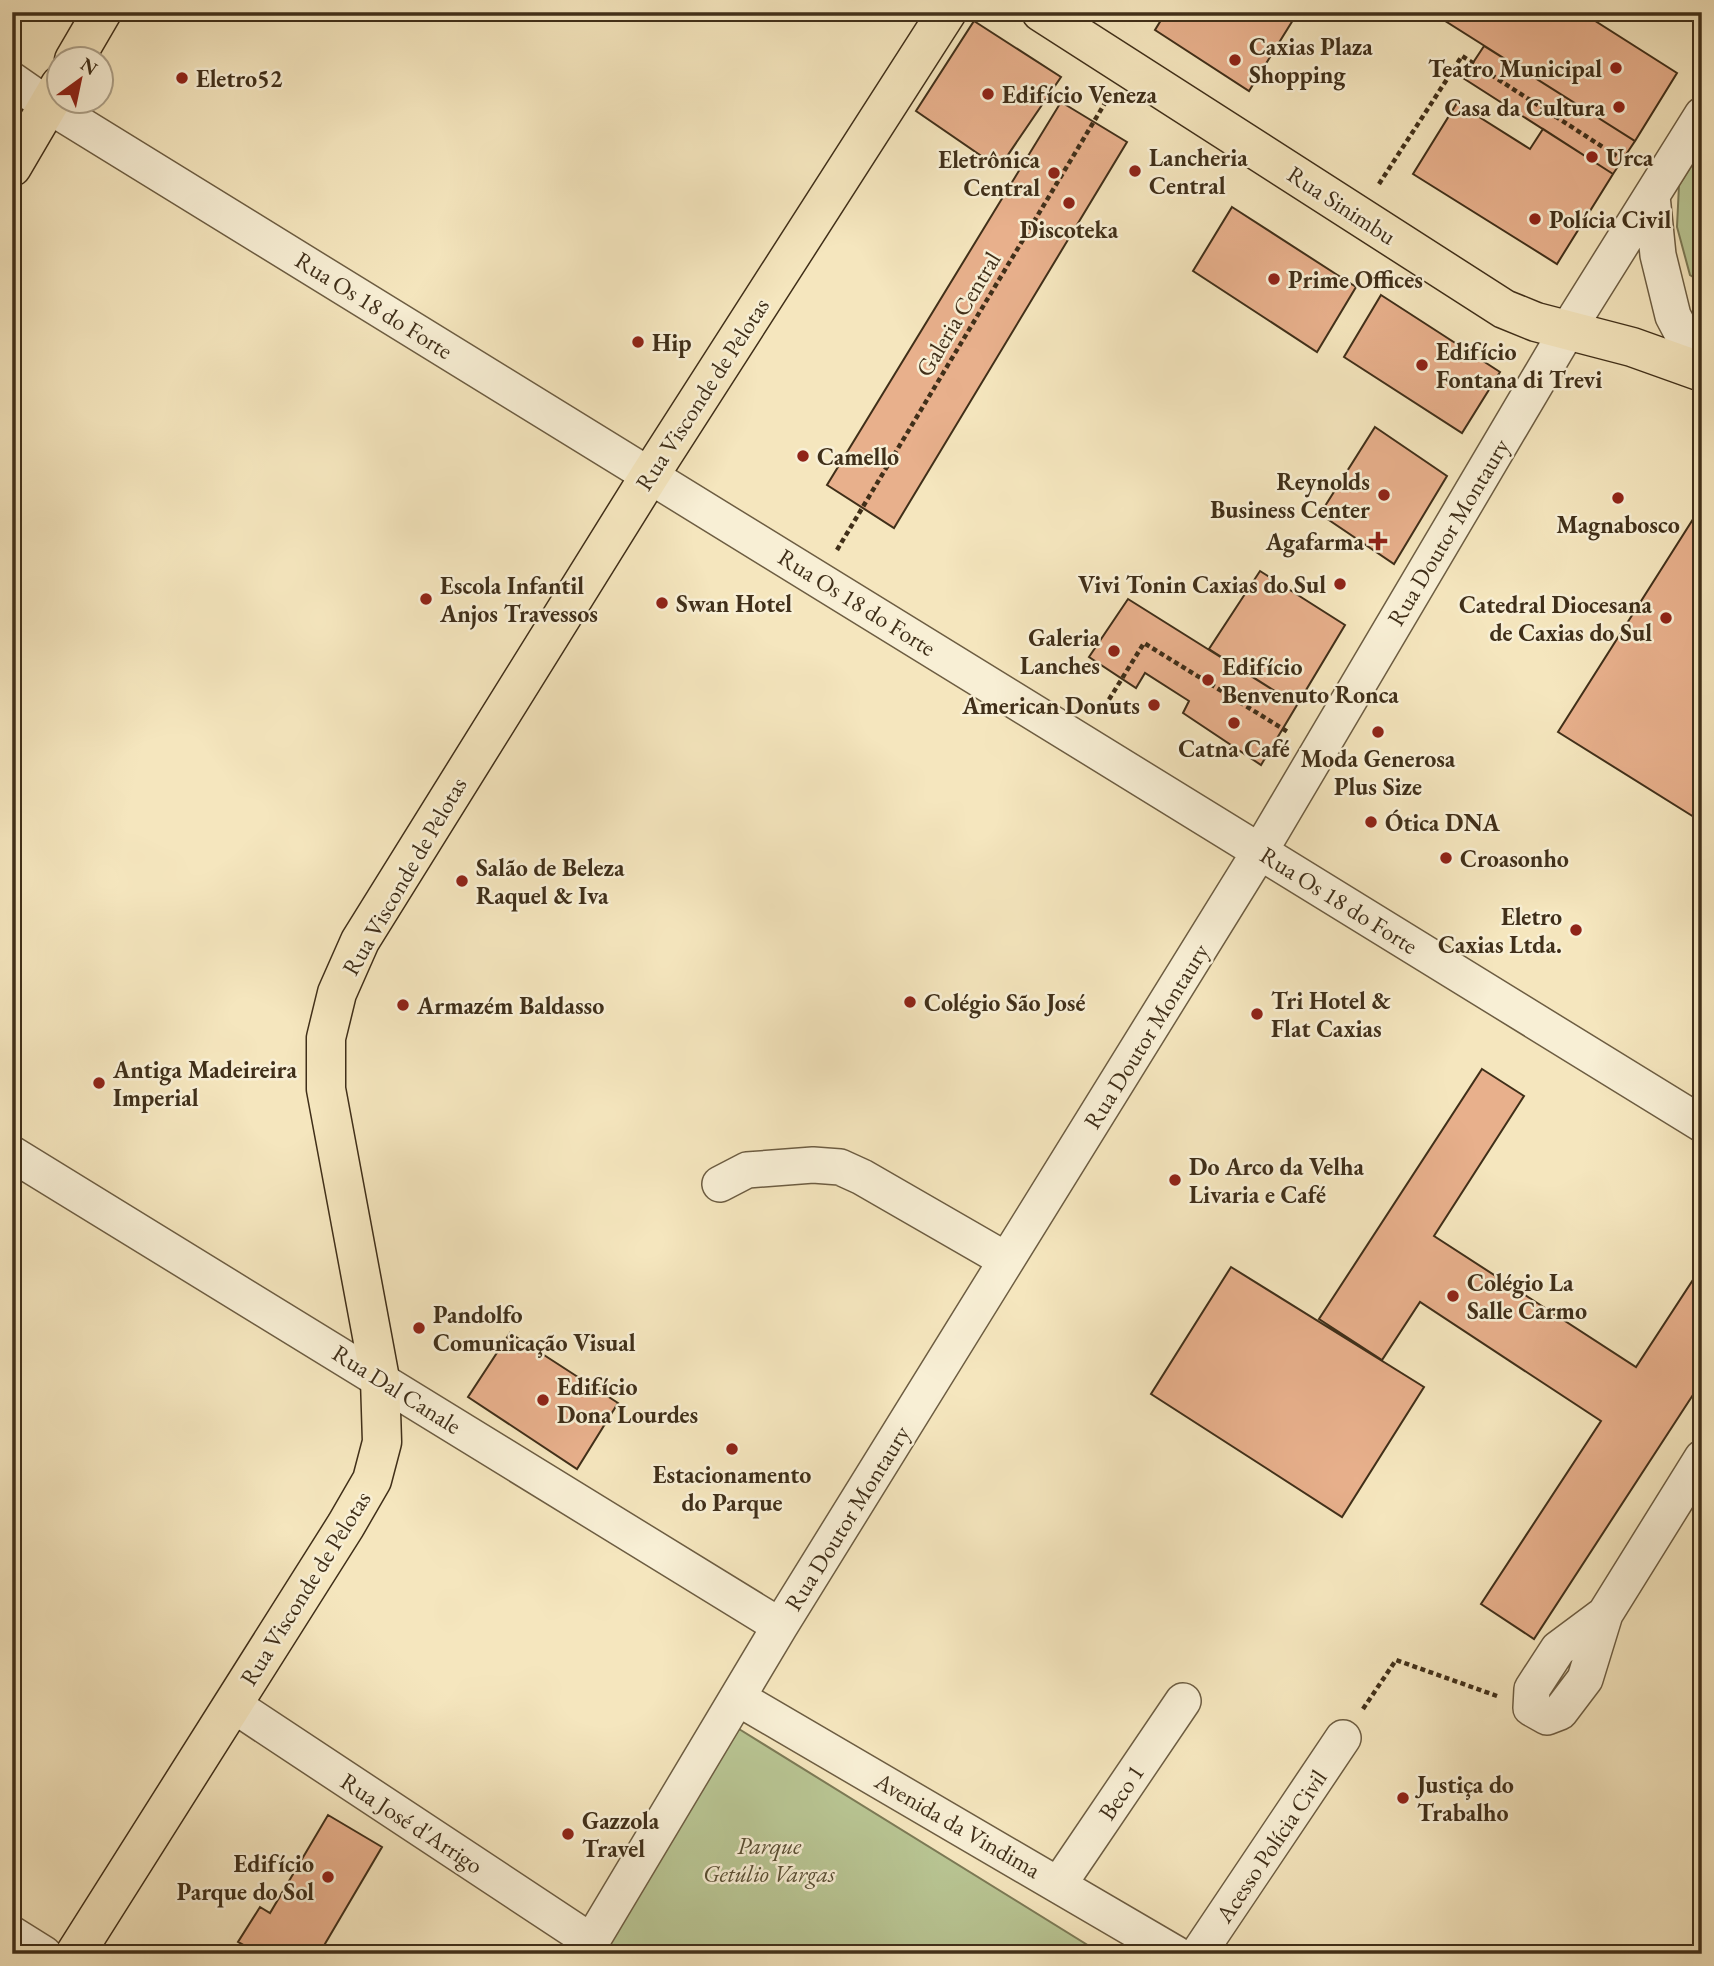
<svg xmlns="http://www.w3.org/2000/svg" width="1714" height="1966" font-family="'EB Garamond',serif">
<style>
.green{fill:#b9c694;stroke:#7c7a56;stroke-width:2}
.building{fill:#e8b08c;stroke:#402f19;stroke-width:2}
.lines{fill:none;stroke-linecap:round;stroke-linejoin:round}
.minor-casing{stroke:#6d5d42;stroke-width:38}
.major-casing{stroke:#402f19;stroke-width:41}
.path{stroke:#402f19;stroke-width:4.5;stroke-dasharray:5 3.5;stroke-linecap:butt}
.minor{stroke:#f8efd5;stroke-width:35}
.major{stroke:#f5e6be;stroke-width:38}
.poi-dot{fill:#8f2418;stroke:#f8efd5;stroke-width:2.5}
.labels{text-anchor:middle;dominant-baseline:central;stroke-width:5;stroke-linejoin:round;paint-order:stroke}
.poi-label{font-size:24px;font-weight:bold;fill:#402f19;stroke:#f8efd5;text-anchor:start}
.street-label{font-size:24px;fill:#402f19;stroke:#f8efd5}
.park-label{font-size:24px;font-style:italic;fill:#584d32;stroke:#f8efd5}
</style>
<rect width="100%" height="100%" fill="#f5e6be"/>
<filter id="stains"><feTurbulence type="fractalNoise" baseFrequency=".00286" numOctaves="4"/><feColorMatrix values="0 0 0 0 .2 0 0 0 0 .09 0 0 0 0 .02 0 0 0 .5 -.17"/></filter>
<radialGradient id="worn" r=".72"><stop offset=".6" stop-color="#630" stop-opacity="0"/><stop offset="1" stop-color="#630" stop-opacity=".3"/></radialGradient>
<!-- green -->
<path class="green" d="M1702 149V282L1690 275 1677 227 1679 185Z
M739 1729 1102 1954H597Z"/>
<!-- building -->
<path class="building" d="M1166 12H1298L1249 91 1155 30Z
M1431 12H1581L1677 73 1635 141Z
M974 21 1061 77 999 168 916 111Z
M1484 46 1635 141 1613 174 1463 78Z
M1061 102 1127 142 894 528 827 485Z
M1457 103 1530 149 1543 129 1613 174 1557 264 1413 174Z
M1232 207 1356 287 1317 352 1193 271Z
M1381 295 1500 372 1462 433 1344 357Z
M1375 427 1447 476 1394 564 1320 514Z
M1702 505V822L1558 732Z
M1260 571 1345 625 1297 705 1209 649Z
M1128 599 1297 705 1261 765 1183 713 1189 701 1145 673 1136 688 1089 657Z
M1482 1069 1524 1096 1434 1236 1636 1367 1702 1266V1381L1534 1639 1481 1604 1601 1421 1420 1302 1382 1360 1319 1319Z
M1231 1267 1424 1387 1342 1517 1151 1394Z
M510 1333 618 1403 577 1469 468 1397Z
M328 1815 382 1847 319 1954H245L249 1948 238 1942 260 1907 270 1913Z"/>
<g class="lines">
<!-- minor casing -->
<g class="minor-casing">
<path id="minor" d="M12 80 48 105 1702 1124
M1652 196 1658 255 1673 316 1702 371
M12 1154 780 1626
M720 1184 747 1170 813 1165 840 1167 862 1177 1006 1260
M1605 1614 1558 1649 1532 1689 1531 1708 1547 1717 1560 1712 1585 1679 1605 1614 1702 1458
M738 1698 1176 1954
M232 1704 592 1942
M1059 1884 1183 1701
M12 1934 44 1954
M584 1954 780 1626 1260 851 1567 331 1702 115
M1198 1954 1343 1738"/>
</g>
<!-- major casing -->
<g class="major-casing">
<path id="major" d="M1041 12 1504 309 1536 322 1632 347 1702 372
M74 60 102 12
M12 167 60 85
M75 1954 346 1525 372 1480 382 1442 380 1379 326 1089V1038L337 993 360 941 650 475 947 12"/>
</g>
<!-- path -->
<path class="path" d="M1379 184 1462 56 1629 164
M837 550 1108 98
M1100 714 1144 643 1288 732
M1363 1709 1396 1660 1497 1696"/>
<!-- minor -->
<use href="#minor" class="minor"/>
<!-- major -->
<use href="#major" class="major"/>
</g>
<!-- markers -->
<g class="poi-dot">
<circle cx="1235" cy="60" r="7"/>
<circle cx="1616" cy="68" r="7"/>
<circle cx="182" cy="78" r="7"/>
<circle cx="988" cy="94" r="7"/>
<circle cx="1619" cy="107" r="7"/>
<circle cx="1592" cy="157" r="7"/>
<circle cx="1135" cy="171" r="7"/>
<circle cx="1054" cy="173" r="7"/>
<circle cx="1069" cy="203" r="7"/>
<circle cx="1535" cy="219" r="7"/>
<circle cx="1274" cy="279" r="7"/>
<circle cx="638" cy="342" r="7"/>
<circle cx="1422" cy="365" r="7"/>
<circle cx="803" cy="456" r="7"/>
<circle cx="1384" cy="495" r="7"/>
<circle cx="1618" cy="498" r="7"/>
<path d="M1374.5 530.5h7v7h7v7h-7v7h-7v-7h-7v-7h7z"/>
<circle cx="1340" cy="584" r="7"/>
<circle cx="426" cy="599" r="7"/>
<circle cx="662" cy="603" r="7"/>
<circle cx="1666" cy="618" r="7"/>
<circle cx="1114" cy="651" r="7"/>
<circle cx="1208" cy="680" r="7"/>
<circle cx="1154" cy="705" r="7"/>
<circle cx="1234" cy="723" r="7"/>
<circle cx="1378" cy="732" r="7"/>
<circle cx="1371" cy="822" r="7"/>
<circle cx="1446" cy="858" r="7"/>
<circle cx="462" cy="881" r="7"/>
<circle cx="1576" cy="930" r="7"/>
<circle cx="910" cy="1002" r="7"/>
<circle cx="403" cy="1005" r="7"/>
<circle cx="1257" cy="1014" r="7"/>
<circle cx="99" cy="1083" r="7"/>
<circle cx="1175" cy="1180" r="7"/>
<circle cx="1453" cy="1296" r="7"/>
<circle cx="419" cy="1328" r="7"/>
<circle cx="543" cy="1400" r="7"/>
<circle cx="732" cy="1449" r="7"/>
<circle cx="1403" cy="1798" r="7"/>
<circle cx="568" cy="1834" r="7"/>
<circle cx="328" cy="1877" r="7"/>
</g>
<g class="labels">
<!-- poi labels -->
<g class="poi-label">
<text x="1249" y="46">Caxias Plaza<tspan x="1249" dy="28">Shopping</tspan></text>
<text x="1602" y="68" text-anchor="end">Teatro Municipal</text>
<text x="196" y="78">Eletro52</text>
<text x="1002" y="94">Edifício Veneza</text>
<text x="1605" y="107" text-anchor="end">Casa da Cultura</text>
<text x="1149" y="157">Lancheria<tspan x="1149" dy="28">Central</tspan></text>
<text x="1606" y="157">Urca</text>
<text x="1040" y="159" text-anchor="end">Eletrônica<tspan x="1040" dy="28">Central</tspan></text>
<text x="1549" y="219">Polícia Civil</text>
<text x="1069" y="229" text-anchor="middle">Discoteka</text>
<text x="1288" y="279">Prime Offices</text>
<text x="652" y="342">Hip</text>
<text x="1436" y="351">Edifício<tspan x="1436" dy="28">Fontana di Trevi</tspan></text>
<text x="817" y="456">Camello</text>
<text x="1370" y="481" text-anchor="end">Reynolds<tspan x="1370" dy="28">Business Center</tspan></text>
<text x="1618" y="524" text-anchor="middle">Magnabosco</text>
<text x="1364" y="541" text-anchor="end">Agafarma</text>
<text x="1326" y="584" text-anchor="end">Vivi Tonin Caxias do Sul</text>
<text x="440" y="585">Escola Infantil<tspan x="440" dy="28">Anjos Travessos</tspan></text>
<text x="676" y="603">Swan Hotel</text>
<text x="1652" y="604" text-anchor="end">Catedral Diocesana<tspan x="1652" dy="28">de Caxias do Sul</tspan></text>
<text x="1100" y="637" text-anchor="end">Galeria<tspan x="1100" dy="28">Lanches</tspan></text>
<text x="1222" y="666">Edifício<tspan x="1222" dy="28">Benvenuto Ronca</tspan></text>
<text x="1140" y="705" text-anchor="end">American Donuts</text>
<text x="1234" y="748" text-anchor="middle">Catna Café</text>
<text x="1378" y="758" text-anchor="middle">Moda Generosa<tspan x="1378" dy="28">Plus Size</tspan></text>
<text x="1385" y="822">Ótica DNA</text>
<text x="1460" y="858">Croasonho</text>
<text x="476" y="867">Salão de Beleza<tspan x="476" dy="28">Raquel &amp; Iva</tspan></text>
<text x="1562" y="916" text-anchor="end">Eletro<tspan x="1562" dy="28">Caxias Ltda.</tspan></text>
<text x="1271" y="1000">Tri Hotel &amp;<tspan x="1271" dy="28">Flat Caxias</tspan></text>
<text x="924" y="1002">Colégio São José</text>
<text x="417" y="1005">Armazém Baldasso</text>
<text x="113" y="1069">Antiga Madeireira<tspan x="113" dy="28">Imperial</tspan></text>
<text x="1189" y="1166">Do Arco da Velha<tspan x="1189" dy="28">Livaria e Café</tspan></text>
<text x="1467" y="1282">Colégio La<tspan x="1467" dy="28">Salle Carmo</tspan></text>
<text x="433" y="1314">Pandolfo<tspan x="433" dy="28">Comunicação Visual</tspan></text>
<text x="557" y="1386">Edifício<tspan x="557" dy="28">Dona Lourdes</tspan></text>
<text x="732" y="1474" text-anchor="middle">Estacionamento<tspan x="732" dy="28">do Parque</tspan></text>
<text x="1417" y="1784">Justiça do<tspan x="1417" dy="28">Trabalho</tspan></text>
<text x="582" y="1820">Gazzola<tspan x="582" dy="28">Travel</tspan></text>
<text x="314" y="1863" text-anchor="end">Edifício<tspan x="314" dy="28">Parque do Sol</tspan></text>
</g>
<!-- street labels -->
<g class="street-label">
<text transform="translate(1342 205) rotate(33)">Rua Sinimbu</text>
<text transform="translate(374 305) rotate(32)">Rua Os 18 do Forte</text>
<text transform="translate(958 314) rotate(-59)">Galeria Central</text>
<text transform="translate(702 394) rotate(-57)">Rua Visconde de Pelotas</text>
<text transform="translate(1448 532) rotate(-59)">Rua Doutor Montaury</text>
<text transform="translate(857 602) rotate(32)">Rua Os 18 do Forte</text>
<text transform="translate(404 876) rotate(-60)">Rua Visconde de Pelotas</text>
<text transform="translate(1339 900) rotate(32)">Rua Os 18 do Forte</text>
<text transform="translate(1146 1036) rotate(-58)">Rua Doutor Montaury</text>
<text transform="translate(397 1389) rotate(32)">Rua Dal Canale</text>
<text transform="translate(847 1518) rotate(-58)">Rua Doutor Montaury</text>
<text transform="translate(305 1588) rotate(-58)">Rua Visconde de Pelotas</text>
<text transform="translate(1121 1792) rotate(-56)">Beco 1</text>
<text transform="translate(412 1823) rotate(33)">Rua José d'Arrigo</text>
<text transform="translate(958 1825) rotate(30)">Avenida da Vindima</text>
<text transform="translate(1271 1846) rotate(-56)">Acesso Polícia Civil</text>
</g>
<!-- park labels -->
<g class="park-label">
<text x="769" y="1845">Parque<tspan x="769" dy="28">Getúlio Vargas</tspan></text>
</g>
</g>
<!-- margin -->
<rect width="1714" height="1966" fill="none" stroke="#f5e6be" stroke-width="42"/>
<rect x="14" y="14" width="1686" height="1938" fill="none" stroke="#402f19" stroke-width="3.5"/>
<rect x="21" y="21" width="1672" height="1924" fill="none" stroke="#402f19" stroke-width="2"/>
<!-- north arrow -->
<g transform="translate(80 80) rotate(33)"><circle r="33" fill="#f8efd5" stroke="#aea28a" stroke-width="2"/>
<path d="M0-5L12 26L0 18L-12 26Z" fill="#8f2418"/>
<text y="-10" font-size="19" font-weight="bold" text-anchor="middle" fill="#402f19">N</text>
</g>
<rect width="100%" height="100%" filter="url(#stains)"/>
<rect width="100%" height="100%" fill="url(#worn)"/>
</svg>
